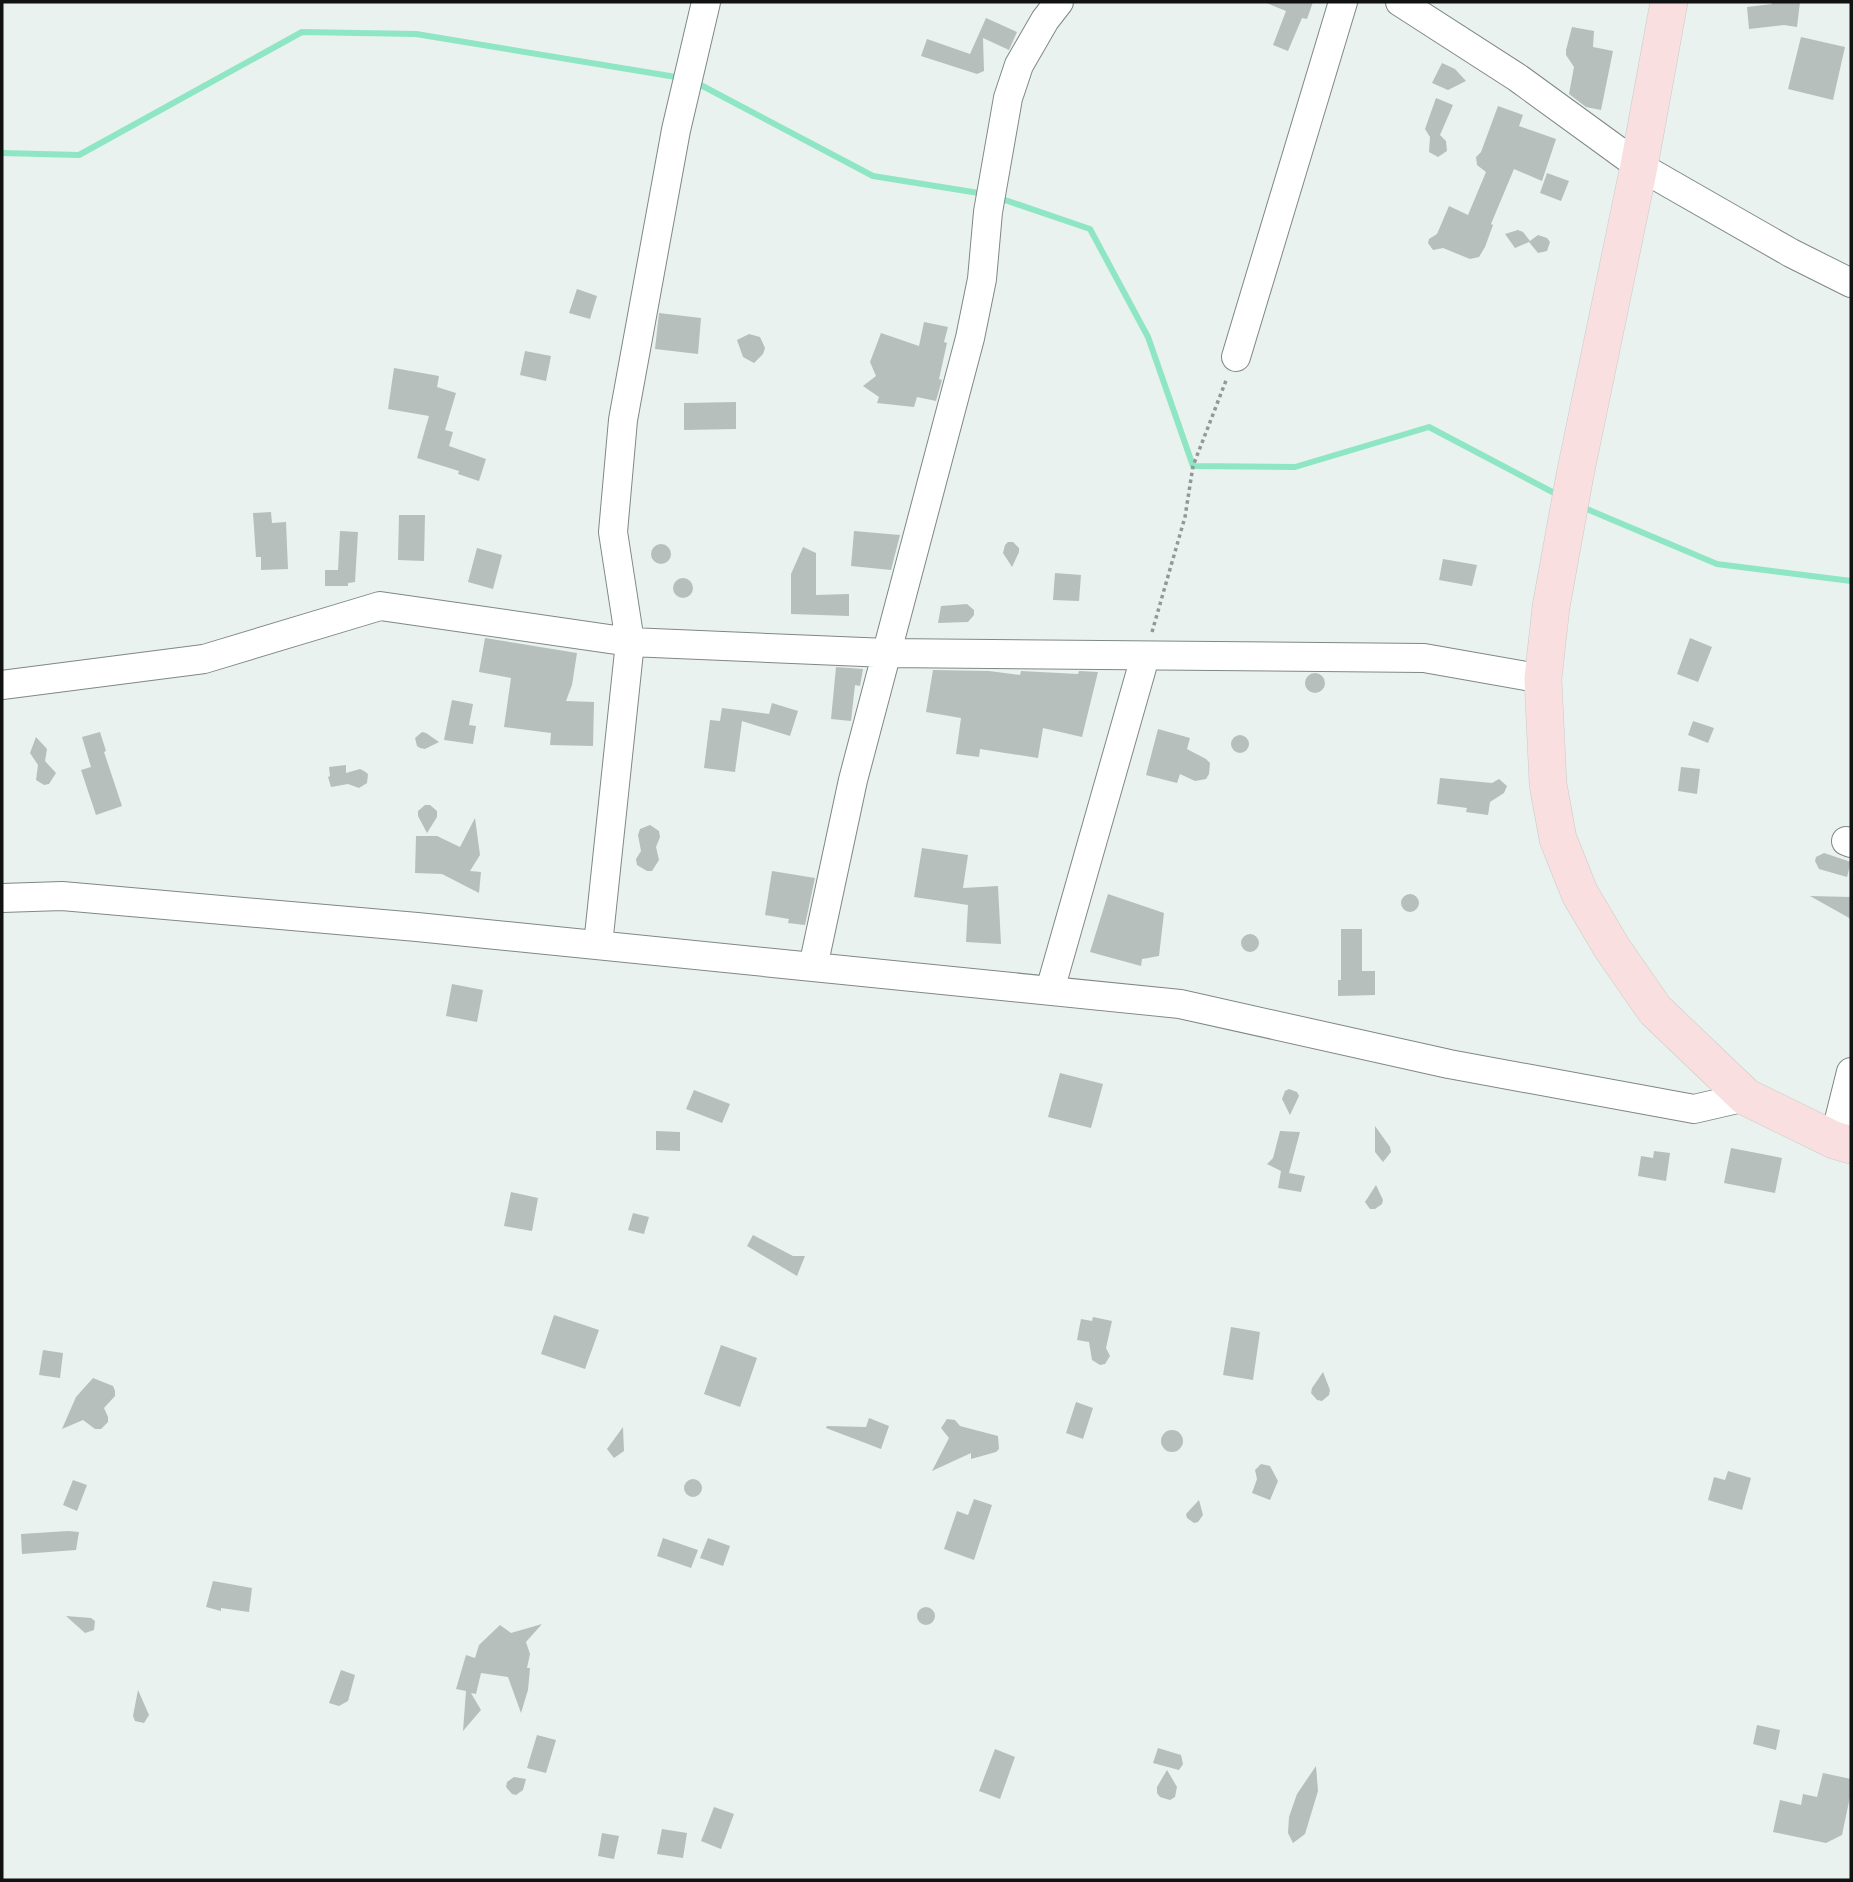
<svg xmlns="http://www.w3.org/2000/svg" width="1853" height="1882" font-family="'PT Serif',serif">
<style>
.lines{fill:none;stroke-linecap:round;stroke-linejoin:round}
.stream{stroke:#8ee6c4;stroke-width:6}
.building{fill:#b6bfbb}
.minor-casing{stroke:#7f8884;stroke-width:30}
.major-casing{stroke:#cacbcb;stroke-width:38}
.path{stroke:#929896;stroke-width:3.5;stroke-dasharray:3.5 3.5;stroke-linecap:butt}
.minor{stroke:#fff;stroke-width:28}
.major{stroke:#f9dfdf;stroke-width:37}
</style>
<rect width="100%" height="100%" fill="#e9f2ee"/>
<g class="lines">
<!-- stream -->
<path class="stream" d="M695 82 873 176 985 194
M2 153 79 155 302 32 416 34 682 78
M999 198 1090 229 1148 337 1193 466 1295 467 1429 427 1560 496
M1582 507 1717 564 1851 581"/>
</g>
<!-- building -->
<path class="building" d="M1264 2H1313L1307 19 1302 18 1288 51 1273 45 1286 11Z
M1772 2H1800L1797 27 1784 25 1749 29 1747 7 1772 4Z
M986 18 1017 32 1009 50 983 38 984 71 977 74 921 56 927 39 970 54Z
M1572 27 1594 31 1593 47 1613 51 1601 110 1586 107 1569 94 1574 67 1566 55V50Z
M1801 37 1845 47 1833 100 1788 89Z
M1442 63 1455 69 1466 81 1448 90 1432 83Z
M1436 98 1453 105 1440 135 1446 141 1447 151 1438 157 1429 152 1430 137 1425 129Z
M1498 106 1523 115 1519 126 1556 139 1542 181 1514 169 1491 224 1493 225 1485 247 1479 257 1470 259 1443 248 1433 250 1428 243 1429 239 1437 234 1449 206 1468 215 1486 172 1477 165 1476 157 1481 152Z
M1547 173 1569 181 1561 201 1540 193Z
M1518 230 1523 232 1530 241 1538 235 1547 238 1550 242 1547 251 1538 253 1529 242 1515 248 1505 234Z
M577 289 597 296 590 319 569 313Z
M659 313 701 318 698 354 655 349Z
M924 322 948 327 944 342 947 343 939 379 942 380 936 401 917 397 914 407 877 403 879 397 863 386 876 376 870 362 881 333 919 346Z
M749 334 760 337 765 348 763 354 754 363 743 357 737 340Z
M525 351 551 356 546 381 520 375Z
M394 368 439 376 437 387 456 393 445 430 453 432 449 446 486 459 479 481 458 474 459 471 417 458 429 416 388 409Z
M736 402V429L684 430V403Z
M271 512 272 523 286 522 288 569 261 570V557H256L253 513Z
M399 515H425L424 561 398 560Z
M340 531 358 532 355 582 348 583V586H325V570H338Z
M854 531 900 535 891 570 851 566Z
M1008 542H1013L1019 548V552L1012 567 1003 553 1005 545Z
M651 554a10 10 0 1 1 20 0a10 10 0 1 1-20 0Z
M803 547 816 553V595L849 594V616L791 614V574Z
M477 548 502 555 493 589 468 582Z
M1443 559 1477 565 1472 586 1439 580Z
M1055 573 1081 575 1079 601 1053 600Z
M673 588a10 10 0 1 1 20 0a10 10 0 1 1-20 0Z
M967 604 974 610V615L968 622 938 623 941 606Z
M485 638 577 653 572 685 566 701 594 702 593 746 550 745 551 733 504 727 511 678 479 672Z
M1690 638 1712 647 1698 682 1677 674Z
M836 667 863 669 860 686 855 685 851 721 831 719Z
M933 670 989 671 1020 675 1021 671 1078 674 1079 671 1098 672 1082 737 1043 728 1038 758 980 749 979 757 956 754 961 718 926 712Z
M1305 683a10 10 0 1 1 20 0a10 10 0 1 1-20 0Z
M452 700 473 704 469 725 476 726 473 744 444 740Z
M772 703 798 711 790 736 742 721 735 772 704 768 710 720 720 721 722 708 769 714Z
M1693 721 1714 728 1708 743 1688 735Z
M1158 729 1190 738 1187 749 1206 759 1210 763 1209 774 1206 779 1195 781 1180 774 1177 783 1146 775Z
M100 732 106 751 104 752 122 806 96 815 81 770 91 767 82 737Z
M422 732 426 733 439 742 425 749 420 748 417 746 415 738Z
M1231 744a9 9 0 1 1 18 0a9 9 0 1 1-18 0Z
M36 737 47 749 45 761 56 773 49 784 44 785 36 780 38 765 30 753Z
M346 765V773L360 769 364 771 368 774 367 783 359 788 348 784 331 787 328 777 330 776 329 767Z
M1681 767 1700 769 1697 794 1678 791Z
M1440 778 1492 783 1499 779 1507 786 1504 793 1490 802 1488 815 1466 812 1467 808 1437 804Z
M425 805H430L437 811V817L427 833 418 816V811Z
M475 818 480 855 470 871 481 872 479 893 442 874 415 873 416 836H437L460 847Z
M650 825 659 831 660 837 656 847 659 860 652 871H647L637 865 636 859 641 851 638 835 640 829Z
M922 848 968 855 963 888 998 886 1001 944 966 942 968 905 914 897Z
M1824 853 1851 862 1847 877 1819 869 1815 861 1816 857Z
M772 871 815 878 805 925 788 923 789 919 765 915Z
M1401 903a9 9 0 1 1 18 0a9 9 0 1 1-18 0Z
M1108 894 1164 913 1159 956 1142 959 1141 966 1090 952Z
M1810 896 1851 897V919Z
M1341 929H1362V971H1375V995L1338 996V980H1341Z
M1241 943a9 9 0 1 1 18 0a9 9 0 1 1-18 0Z
M452 984 483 990 477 1022 446 1016Z
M1060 1073 1103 1084 1091 1128 1048 1117Z
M1289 1089 1297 1092 1299 1096 1290 1115 1282 1099 1285 1091Z
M694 1090 730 1104 722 1123 686 1109Z
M1375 1126 1390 1147 1391 1152 1383 1162 1375 1152Z
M656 1131 680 1132V1151L656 1150Z
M1280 1131 1300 1132 1289 1173 1305 1176 1301 1192 1278 1188 1281 1171 1267 1164 1273 1158Z
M1731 1148 1782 1158 1775 1193 1724 1183Z
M1654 1151 1670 1153 1666 1181 1638 1176 1641 1156 1653 1158Z
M1376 1185 1383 1200 1382 1204 1375 1209H1370L1365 1202Z
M511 1192 538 1198 532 1231 504 1226Z
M633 1213 649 1217 644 1234 628 1230Z
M753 1235 793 1256H805L797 1276 747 1246Z
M554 1315 599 1330 585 1369 541 1354Z
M1093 1317 1112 1321 1106 1348 1110 1356 1105 1364 1100 1365 1092 1360 1089 1342 1077 1340 1081 1319 1092 1321Z
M1231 1327 1260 1332 1253 1380 1223 1375Z
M721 1345 757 1358 740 1407 704 1394Z
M43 1350 63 1353 60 1378 39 1375Z
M1323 1372 1330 1390 1329 1395 1322 1401 1317 1400 1311 1393 1312 1388Z
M93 1378 113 1386 115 1391V1396L104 1408 108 1417V1422L101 1429H95L83 1420 62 1429 76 1397Z
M1076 1402 1093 1408 1083 1439 1066 1433Z
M869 1418 889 1426 881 1449 826 1428 827 1426 866 1427Z
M947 1419 955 1420 960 1426 998 1436 999 1449 996 1452 971 1459V1453L932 1471 949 1438 941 1428Z
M623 1427 624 1451 614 1458 607 1449Z
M1161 1441a11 11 0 1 1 22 0a11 11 0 1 1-22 0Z
M1261 1464 1270 1466 1278 1481 1270 1500 1252 1493 1257 1479 1255 1470Z
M1728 1471 1751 1478 1742 1510 1708 1500 1714 1477 1725 1480Z
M684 1488a9 9 0 1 1 18 0a9 9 0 1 1-18 0Z
M73 1480 87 1485 77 1511 63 1505Z
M974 1499 992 1505 974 1560 944 1549 957 1511 968 1515Z
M1199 1500 1203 1515 1198 1522 1194 1523 1187 1518 1186 1514Z
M68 1531 79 1532 76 1550 22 1554 21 1534Z
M663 1538 698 1550 691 1568 657 1556Z
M708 1538 730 1546 723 1566 700 1558Z
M213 1581 252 1588 249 1612 221 1608V1611L206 1607Z
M917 1616a9 9 0 1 1 18 0a9 9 0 1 1-18 0Z
M66 1616 91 1618 95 1621 94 1630 85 1633Z
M542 1624 526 1642 530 1654 527 1668H530L528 1690 521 1713 508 1677 481 1673 476 1694 471 1693 481 1710 463 1731 466 1691 456 1689 466 1655 475 1658 479 1645 500 1625 511 1633Z
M341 1670 355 1675 348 1701 339 1706 329 1703Z
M138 1690 149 1715 144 1723 135 1721 133 1716Z
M1757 1725 1780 1730 1776 1750 1753 1744Z
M537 1735 556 1740 546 1773 527 1768Z
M1158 1748 1181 1755 1183 1764 1179 1770 1153 1763Z
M995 1749 1015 1757 1000 1799 979 1791Z
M1316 1766 1318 1791 1305 1834 1293 1843 1288 1833 1289 1817 1297 1794Z
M1167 1770 1177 1787 1175 1797 1170 1800 1160 1797 1157 1793V1787Z
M1823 1773 1851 1779V1792L1842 1835 1826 1843 1773 1832 1780 1800 1801 1805 1803 1794 1817 1797Z
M514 1777 526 1779 523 1790 516 1795 512 1794 506 1787 507 1782Z
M714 1807 734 1814 721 1849 701 1841Z
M662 1829 687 1833 683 1858 657 1854Z
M602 1833 619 1836 614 1859 598 1856Z"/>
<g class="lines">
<!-- minor casing -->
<g class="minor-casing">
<path id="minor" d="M1400 2 1518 78 1639 166 1791 253 1851 283
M1236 357 1343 2
M2 685 204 659 380 606 630 642 887 653 1424 658 1543 679
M1846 841 1851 843
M2 898 62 896 417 927 1180 1004 1449 1064 1694 1109 1746 1097
M598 945 630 642 613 532 623 420 676 130 706 2
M813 967 853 780 970 338 982 279 988 212 1008 98 1019 65 1045 20 1059 2
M1050 990 1145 657
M1834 1140 1851 1072"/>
</g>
<!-- major casing -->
<g class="major-casing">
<path id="major" d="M1669 2 1639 166 1575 475 1551 607 1543 679 1548 784 1558 839 1580 894 1612 948 1655 1010 1746 1097 1834 1140 1851 1145"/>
</g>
<!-- path -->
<path class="path" d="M1152 632 1185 517 1193 466 1227 378"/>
<!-- minor -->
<use href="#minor" class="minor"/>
<!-- major -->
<use href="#major" class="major"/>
</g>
<!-- border -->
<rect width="1853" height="1882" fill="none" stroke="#101312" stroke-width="7"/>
</svg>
